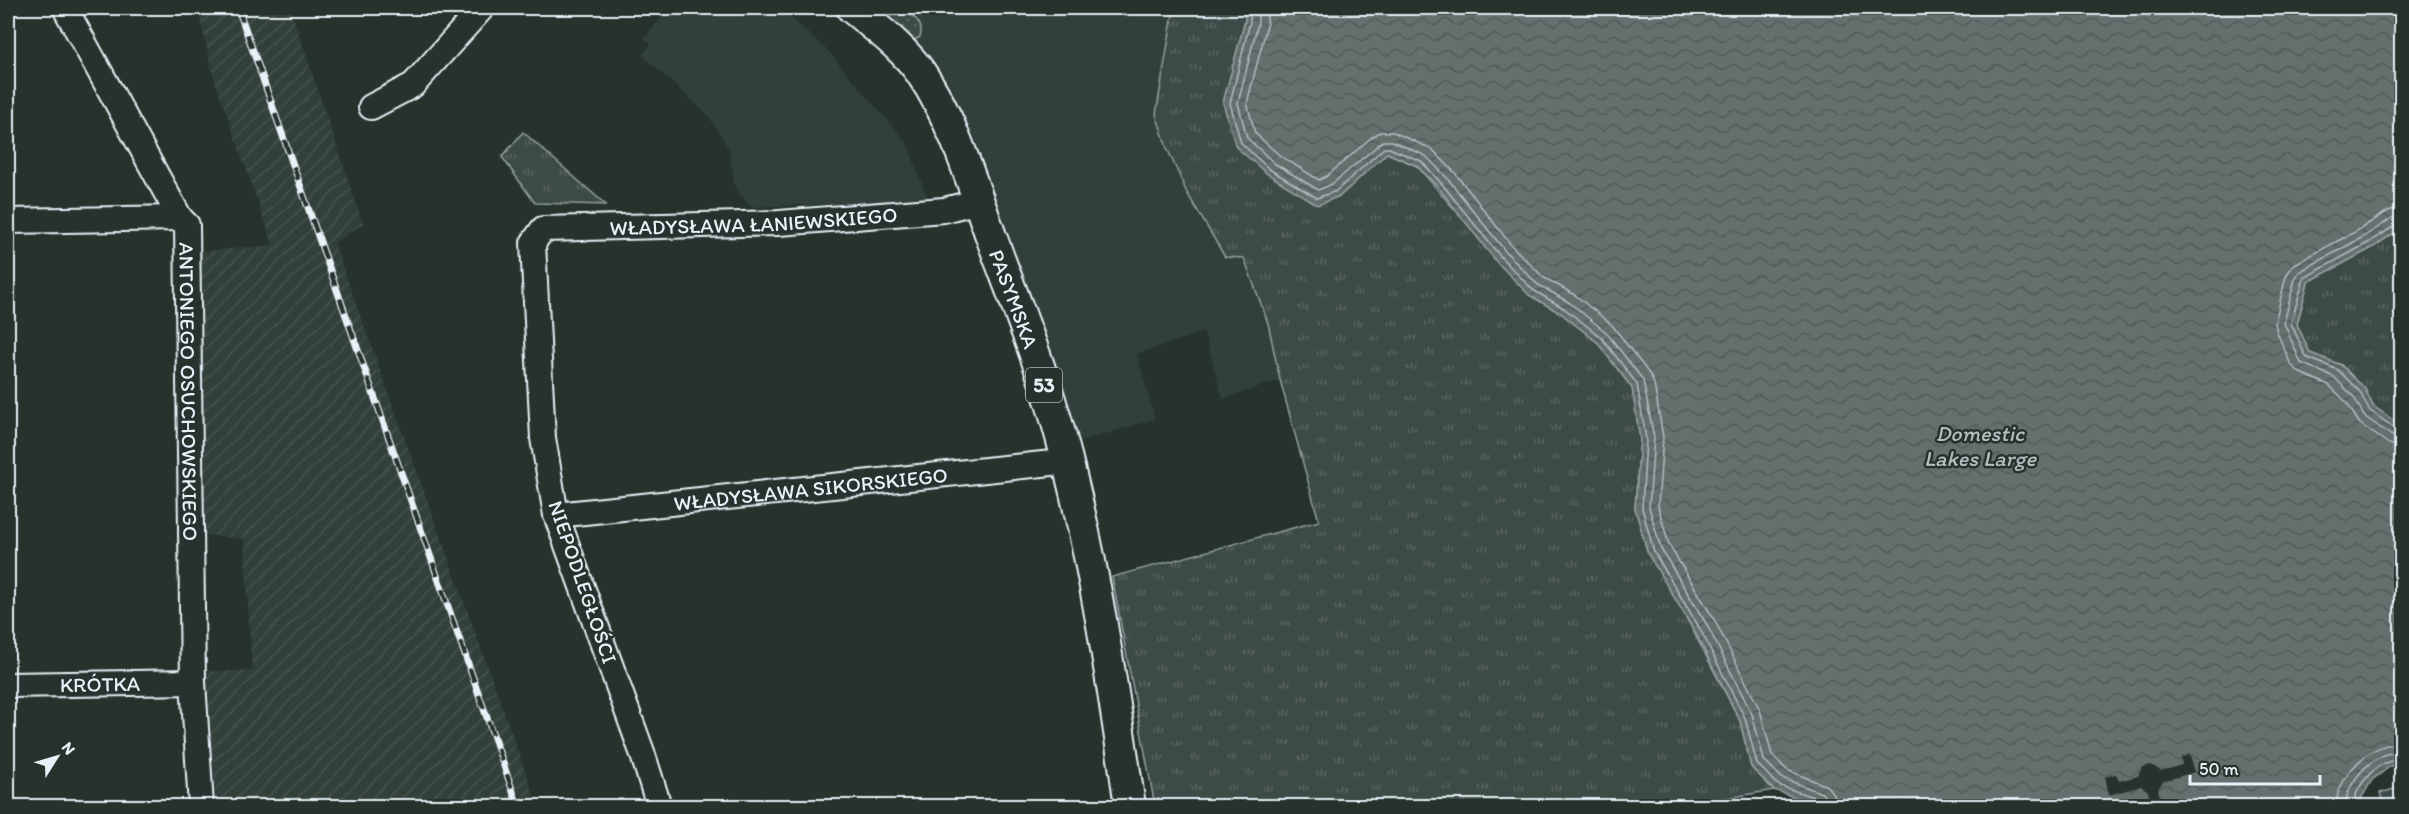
<svg xmlns="http://www.w3.org/2000/svg" width="2409" height="814" font-family="Itim,sans-serif">
<style>
.built{fill:#333f3a}
.industrial{fill:url(#industrial-furrows)}
.grass{fill:url(#grass-dots);stroke:#939ea0;stroke-width:1.5}
.park{fill:url(#park-tufts);stroke:#939ea0;stroke-width:1.5}
.pitch{fill:#3e4b47;stroke:#939ea0;stroke-width:1.5}
.water{fill:url(#water-waves);stroke:#98a3a5;stroke-width:1.5}
.pier{fill:#26332d}
.lines{fill:none;stroke-linecap:round;stroke-linejoin:round}
.shore{stroke:#b3bdc0;stroke-width:1.5}
.minor-casing{stroke:#e8f1f8;stroke-width:28}
.major-casing{stroke:#e8f1f8;stroke-width:34}
.minor{stroke:#26332d;stroke-width:24}
.major{stroke:#26332d;stroke-width:30}
.rail-casing{stroke:#e8f1f8;stroke-width:7}
.rail{stroke:#26332d;stroke-width:4.5;stroke-dasharray:14;stroke-linecap:butt}
.labels{text-anchor:middle;dominant-baseline:central;stroke-width:5;stroke-linejoin:round;paint-order:stroke}
.shield{fill:#26332d;stroke:#aeb8bb;stroke-width:1.5}
.shield-label{font-size:20px;font-weight:bold;fill:#e8f1f8}
.street-label{font-size:21px;fill:#e8f1f8;stroke:#26332d}
.water-label{font-size:22px;font-style:italic;fill:#b3bdc0;stroke:#26332d}
</style>
<defs>
<pattern id="industrial-furrows" width="10" height="10" patternUnits="userSpaceOnUse" patternTransform="scale(1.5)"><rect width="10" height="10" fill="#333f3a"/><path d="M-1 1l2-2M0 10L10 0M9 11l2-2" fill="none" stroke="#47524e"/></pattern>
<pattern id="grass-dots" width="8" height="8" patternUnits="userSpaceOnUse" patternTransform="scale(1.5)"><rect width="8" height="8" fill="#3e4b47"/><path d="M2 2h.1M6 6h.1" fill="none" stroke="#5a6562" stroke-width="1.8" stroke-linecap="round"/></pattern>
<pattern id="park-tufts" width="24" height="20" patternUnits="userSpaceOnUse" patternTransform="scale(1.5)"><rect width="24" height="20" fill="#3e4b47"/><path d="M3 7l-1-3M5 7V3M7 7l1-3M15 17l-1-3M17 17v-4M19 17l1-3" fill="none" stroke="#5a6562"/></pattern>
<pattern id="water-waves" width="16" height="10" patternUnits="userSpaceOnUse" patternTransform="scale(1.5)"><rect width="16" height="10" fill="#636f6d"/><path d="M0 5q4-4 8 0t8 0" fill="none" stroke="#535a5a"/></pattern>
</defs>
<rect width="100%" height="100%" fill="#26332d"/>
<filter id="ink" filterUnits="userSpaceOnUse"><feTurbulence type="fractalNoise" baseFrequency=".0167" numOctaves="2"/><feDisplacementMap in="SourceGraphic" scale="12" xChannelSelector="R" yChannelSelector="G"/><feConvolveMatrix kernelMatrix="1 2 1 2 8 2 1 2 1" color-interpolation-filters="sRGB"/></filter>
<g filter="url(#ink)">
<!-- built -->
<path class="built" d="M670 8H780L826 49 907 143 928 200 751 207 735 188 729 149 708 115 642 55 651 44 644 38Z
M879 8H1174L1156 114 1167 148 1187 193 1225 257H1244L1268 323 1280 380 1223 399 1204 332 1137 354 1155 419 1082 441 1060 433 984 183 939 70 915 40Z"/>
<!-- industrial -->
<path class="industrial" d="M197 8H290L363 224 334 243 538 806H216L205 671H252L244 539 197 534 193 252 273 245 215 81Z"/>
<!-- grass -->
<path class="grass" d="M872 8H902C912 16 925 22 920 37L913 41Z"/>
<!-- park -->
<path class="park" d="M1174 8H1244L1245 21 1223 103 1387 153 1417 166 1529 295 1562 314 1597 342 1632 388 1640 439 1635 508 1648 554 1678 602 1740 721 1751 767 1774 790 1681 806H1155L1112 577 1319 521 1280 380 1268 323 1244 258 1225 257 1187 193 1167 148 1156 114Z
M523 132 606 205 535 203 502 157Z
M2401 228V426L2373 406 2365 389 2341 365 2310 353 2297 324 2308 282 2372 248Z"/>
<!-- pitch -->
<path class="pitch" d="M2401 787V806H2384L2380 793Z"/>
<!-- water -->
<path class="water" d="M1244 8H2401V228L2372 248 2308 282 2297 324 2310 353 2341 365 2365 389 2373 406 2401 426V767L2392 765 2372 780 2357 806H1820L1774 790 1751 767 1740 721 1695 632 1648 554 1635 508 1640 439 1632 388 1597 342 1562 314 1529 295 1495 260 1438 187 1417 166 1387 153 1340 196 1317 205 1266 173 1236 147 1223 103 1245 21Z"/>
<!-- pier -->
<path class="pier" d="M2190 755 2195 772 2163 781 2158 789 2162 806H2151L2148 791 2141 786 2109 795 2105 777 2116 774 2119 781 2138 776 2142 767 2151 765 2161 771 2182 765 2181 757Z"/>
<g class="lines">
<!-- shore -->
<path class="shore" d="M1250 8V22L1230 103 1241 143 1269 169 1317 198 1336 191 1384 148H1389L1421 161 1442 184 1500 256 1533 290 1565 309 1601 337 1637 384 1646 439 1642 508 1654 552 1700 629 1745 718 1757 764 1778 785 1816 798 1820 806
M1258 8V23L1238 103 1247 138 1274 163 1318 190 1332 184 1383 141H1392L1426 156 1448 179 1505 251 1537 284 1570 303 1606 332 1643 380 1654 438 1649 507 1661 549 1707 625 1752 714 1764 760 1782 778 1822 793 1826 799 1828 806
M1267 8V25L1247 103 1255 133 1279 155 1319 180 1327 176 1372 137 1380 132H1393L1432 149 1455 173 1512 246 1543 277 1575 295 1612 325 1650 375 1654 384 1663 437 1658 506 1669 545 1715 621 1760 710 1772 755 1787 770 1827 786 1834 795 1837 806
M2402 207 2388 211 2360 229 2293 265 2286 276 2275 323 2277 332 2291 365 2300 373 2329 385 2346 402 2360 424 2389 444 2402 447
M2402 216 2392 218 2365 236 2299 272 2295 279 2284 323 2301 363 2334 377 2354 397 2364 416 2392 436 2402 438
M2402 224 2396 225 2368 243 2304 278 2291 323 2306 357 2338 370 2360 392 2369 410 2396 429 2402 430
M2336 806C2337 777 2371 740 2402 744
M2345 806C2347 781 2375 749 2402 753
M2353 806C2356 785 2378 757 2402 761"/>
<!-- minor casing -->
<g class="minor-casing">
<g id="minor">
<path id="s1" d="M65 8 180 218 187 225 193 682 201 806"/>
<path d="M371 107 413 85 482 8"/>
<path d="M8 221 180 218"/>
<path id="s2" d="M556 515 1052 463 1066 458"/>
<path id="s3" d="M8 685 193 682"/>
<path id="s4" d="M659 806 642 752 556 515 543 438 533 243 543 229 779 223 944 210 979 201"/>
</g>
</g>
<!-- major casing -->
<g class="major-casing">
<g id="major">
<path id="s5" d="M852 8C876 28 903 47 921 73 955 123 972 184 992 239 1016 304 1043 370 1061 437 1094 558 1112 682 1130 806"/>
</g>
</g>
<!-- minor -->
<use href="#minor" class="minor"/>
<!-- major -->
<use href="#major" class="major"/>
<!-- rail casing -->
<g class="rail-casing">
<path id="rail" d="M238 8 518 806"/>
</g>
<!-- rail -->
<use href="#rail" class="rail"/>
</g>
</g>
<g class="labels">
<!-- shield labels -->
<rect class="shield" x="1026" y="368" width="36" height="34" rx="4.5"/>
<g class="shield-label">
<text x="1044" y="385">53</text>
</g>
<!-- street labels -->
<g class="street-label">
<text stroke="none"><textPath href="#s4" startOffset="810">WŁADYSŁAWA ŁANIEWSKIEGO</textPath></text>
<text stroke="none"><textPath href="#s5" startOffset="340">PASYMSKA</textPath></text>
<text stroke="none"><textPath href="#s1" startOffset="416">ANTONIEGO OSUCHOWSKIEGO</textPath></text>
<text stroke="none"><textPath href="#s2" startOffset="256">WŁADYSŁAWA SIKORSKIEGO</textPath></text>
<text transform="translate(583 582) rotate(71)">NIEPODLEGŁOŚCI</text>
<text stroke="none"><textPath href="#s3" startOffset="92">KRÓTKA</textPath></text>
</g>
<!-- water labels -->
<g class="water-label">
<text x="1980" y="433">Domestic<tspan x="1980" dy="25">Lakes Large</tspan></text>
</g>
</g>
<!-- margin -->
<rect width="2409" height="814" fill="none" stroke="#26332d" stroke-width="30"/>
<rect x="15" y="15" width="2379" height="784" fill="none" stroke="#e8f1f8" stroke-width="2" filter="url(#ink)"/>
<!-- north arrow -->
<g transform="translate(57 757) rotate(53)" stroke="#26332d" stroke-width="4.5" paint-order="stroke">
<path d="M0-4.5L10 22L0 15L-10 22Z" fill="#e8f1f8"/>
<text y="-9" font-size="16" font-weight="bold" text-anchor="middle" fill="#e8f1f8">N</text>
</g>
<!-- scale -->
<path d="M2190 775v9h130v-9" fill="none" stroke="#e8f1f8" stroke-width="3"/>
<text x="2199" y="775" font-size="18" fill="#e8f1f8" stroke="#26332d" stroke-width="4.5" paint-order="stroke">50 m</text>
</svg>
